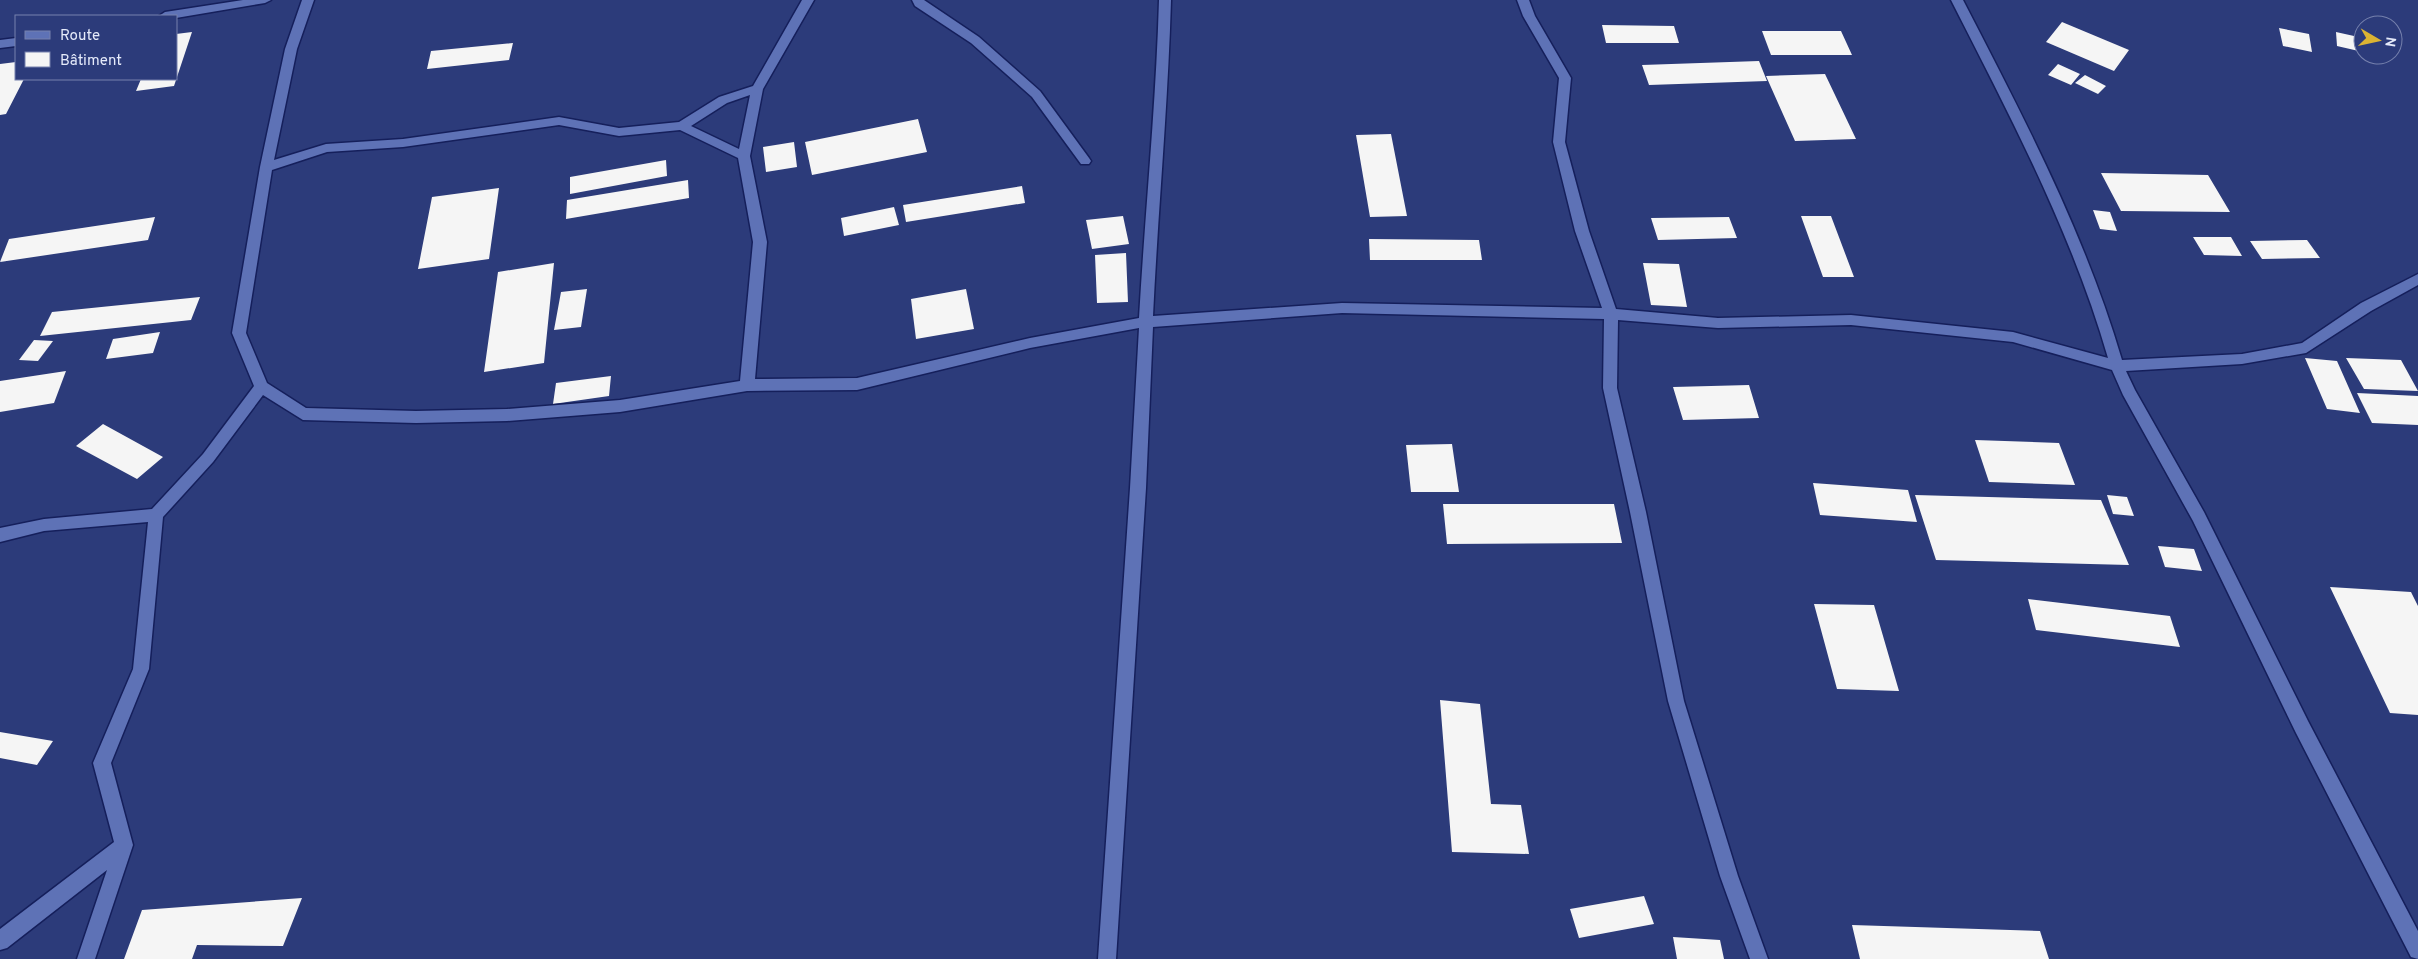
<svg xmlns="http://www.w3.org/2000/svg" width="2418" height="959" font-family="Overpass,sans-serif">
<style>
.building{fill:#f5f5f5}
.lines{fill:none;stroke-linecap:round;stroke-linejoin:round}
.street-casing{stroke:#151f5b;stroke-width:3}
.street{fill:#5e72b6;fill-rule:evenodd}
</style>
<rect width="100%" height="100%" fill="#2c3b7a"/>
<!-- building -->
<path class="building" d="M2062 22 2129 50 2114 71 2046 42Z
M1602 25 1674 26 1679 43H1606Z
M2279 28 2309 34 2312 52 2283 46Z
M1762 31H1841L1852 55H1771Z
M192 32 174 86 136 91 141 79H176V34Z
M2336 32 2363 38V52L2337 46Z
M513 43 509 60 427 69 431 51Z
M1759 61 1767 81 1649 85 1642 65Z
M16 62V79H24L6 114 0 115V64Z
M2058 64 2080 74 2071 85 2048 75Z
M1825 74 1856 139 1795 141 1766 76Z
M2085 75 2106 86 2098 94 2075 83Z
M918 119 927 152 812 175 805 142Z
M1391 134 1407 216 1370 217 1356 135Z
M794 142 797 167 766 172 763 147Z
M666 160 667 176 570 194V177Z
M2101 173 2208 175 2230 212 2121 211Z
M688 180 689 198 566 219 567 200Z
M1022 186 1025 203 906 222 903 205Z
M499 188 489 259 418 269 432 197Z
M894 207 899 225 844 236 841 218Z
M2093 210 2110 212 2117 231 2100 229Z
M1123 216 1129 244 1092 249 1086 220Z
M1801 216H1831L1854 277H1823Z
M155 217 148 240 0 262 9 239Z
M1729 217 1737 238 1658 240 1651 218Z
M2193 237H2231L2242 256 2204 255Z
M1369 239 1479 240 1482 260H1370Z
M2307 240 2320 258 2262 259 2250 241Z
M1126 253 1128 302 1097 303 1095 255Z
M554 263 544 363 484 372 498 272Z
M1643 263 1679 264 1687 307 1651 305Z
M587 289 581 327 554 330 561 292Z
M966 289 974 329 916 339 911 299Z
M200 297 191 320 40 336 52 312Z
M160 332 153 353 106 359 113 339Z
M34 340 53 341 38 361 19 360Z
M2305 358 2337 361 2360 413 2327 409Z
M2346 358 2401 360 2418 391 2364 389Z
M66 371 54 403 0 412V381Z
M611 376 609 396 553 404 556 383Z
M1749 385 1759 418 1683 420 1673 387Z
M2357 393 2418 396V425L2372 423Z
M103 424 163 457 137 479 76 446Z
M1975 440 2059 443 2075 485 1989 482Z
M1452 444 1459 492H1411L1406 445Z
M1813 483 1908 490 1917 522 1820 515Z
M1915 495 2101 500 2129 565 1936 560Z
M2107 495 2127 497 2134 516 2113 514Z
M1443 504H1614L1622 543 1447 544Z
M2158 546 2194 549 2202 571 2165 567Z
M2330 587 2411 592 2418 606V715L2390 713Z
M2028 599 2170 616 2180 647 2036 630Z
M1814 604 1874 605 1899 691 1837 689Z
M1440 700 1480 704 1491 804 1521 805 1529 854 1452 852Z
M0 732 53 741 37 765 0 758Z
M1644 896 1654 924 1579 938 1570 909Z
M302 898 283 946 197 945 192 959H124L142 910Z
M1852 925 2040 931 2049 959H1860Z
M1673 937 1720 940 1724 959H1677Z"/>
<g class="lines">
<!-- street casing -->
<g class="street-casing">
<path id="street" d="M243 0H271L265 3 176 18 159 16 165 12Z
M302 0H314L297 49 274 160 326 144 403 139 559 117 619 128 679 122 719 97 753 86 802 0H814L763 89 750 156 767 242 755 379 857 378 1030 338 1139 318C1145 212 1156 106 1159 0H1171C1168 106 1158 211 1153 316L1342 303 1602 308 1575 231 1553 142 1559 78 1523 16 1517 0H1529L1535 16 1571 78 1565 142 1589 231 1616 309 1718 318 1851 315 2013 332 2108 358C2072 233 2010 116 1951 0H1963C2023 116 2085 234 2122 360L2242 354 2302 343 2361 303 2418 274V285L2371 311 2306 353 2242 364 2126 371 2135 390 2204 512 2308 721 2418 931V959L2411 957 2296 733 2193 521 2123 395 2112 370 2013 342 1851 325 1718 328 1618 320 1617 388 1646 512 1684 701 1738 876 1768 959H1750L1720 876 1668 701 1630 512 1603 388 1604 319 1342 313 1153 327 1146 488 1116 959H1098L1130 488 1139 328 1030 348 857 390 747 391 620 412 507 421 416 423 303 420 263 395 213 462 163 517 149 669 111 763 133 845 95 959H77L107 870 7 948 0 950V929L114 842 93 763 133 669 148 522 44 531 0 542V528L44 519 152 509 203 454 254 386 232 333 260 167 285 49ZM750 95 739 149 691 126 727 103ZM559 125 619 136 680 130 738 158 753 242 740 381 620 400 507 409 416 411 306 408 267 383 246 333 272 170 327 152 403 147Z
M912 0H924L979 37 1040 91 1089 158 1091 161 1089 164H1081L1032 97 971 43 915 6Z
M16 38V46L0 48V40Z"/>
</g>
<!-- street -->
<use href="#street" class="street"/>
</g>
<!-- legend -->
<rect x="15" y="15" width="162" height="65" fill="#2c3b7a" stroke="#7681ad"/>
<rect x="25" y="31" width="25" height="8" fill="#5e72b6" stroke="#7681ad"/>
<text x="60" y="40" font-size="15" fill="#e5eafa">Route</text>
<rect x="25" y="52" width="25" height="15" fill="#f5f5f5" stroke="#7681ad"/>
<text x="60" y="65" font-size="15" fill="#e5eafa">Bâtiment</text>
<!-- north arrow -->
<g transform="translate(2378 40) rotate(99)"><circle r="24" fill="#2c3b7a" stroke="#7681ad"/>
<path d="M0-4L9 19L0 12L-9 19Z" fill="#dbb333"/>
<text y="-8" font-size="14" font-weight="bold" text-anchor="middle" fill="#e5eafa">N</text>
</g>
</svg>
